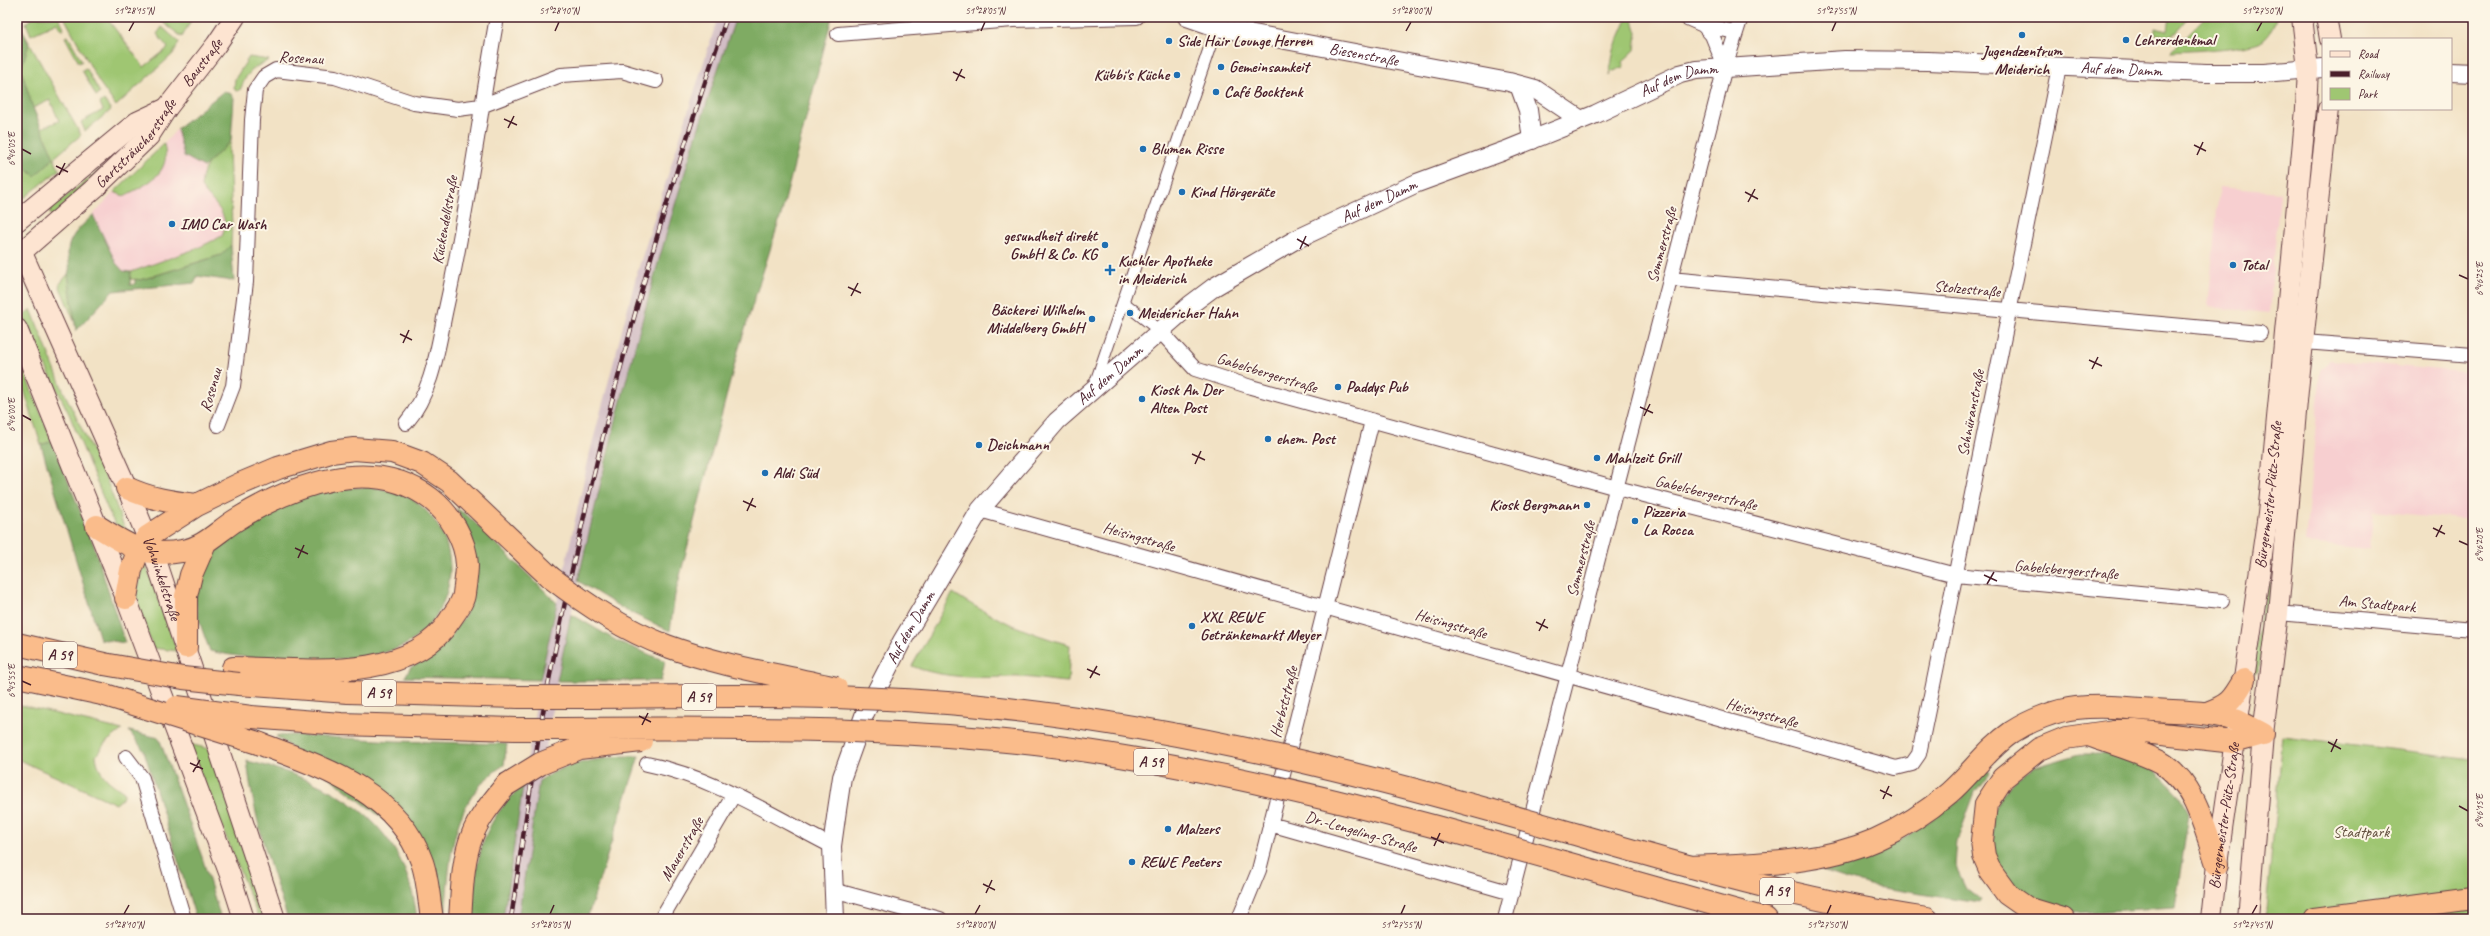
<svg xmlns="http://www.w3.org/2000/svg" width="2490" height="936" font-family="Caveat,sans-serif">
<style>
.built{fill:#f7cfd0}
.industrial{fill:#d2bdc5}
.green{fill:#9fc672;stroke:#74724e;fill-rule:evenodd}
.forest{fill:#7fab64;stroke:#646548}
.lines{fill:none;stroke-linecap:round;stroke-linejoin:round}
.pedestrian-casing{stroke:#633c42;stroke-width:13}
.minor-casing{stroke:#633c42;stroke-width:16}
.tertiary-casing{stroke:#633c42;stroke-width:20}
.secondary-casing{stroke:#633c42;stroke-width:22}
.motorway-casing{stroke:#633c42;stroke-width:24}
.pedestrian{stroke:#fff;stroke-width:11}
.minor{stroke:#fff;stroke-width:14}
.tertiary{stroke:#fff;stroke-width:18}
.secondary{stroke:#fde4d1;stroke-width:20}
.motorway{stroke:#fabc8b;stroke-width:22}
.rail-casing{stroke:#4a1f2b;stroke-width:4.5}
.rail{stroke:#fcf5e5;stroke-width:3;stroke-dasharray:9;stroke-linecap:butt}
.motorway-bridge-casing{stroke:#633c42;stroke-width:24;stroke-linecap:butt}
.motorway-bridge{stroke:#fabc8b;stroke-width:22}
.ticks{fill:none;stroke:#4a1f2b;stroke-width:1.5}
.poi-dot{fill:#1f6fb2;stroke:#fcf5e5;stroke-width:1.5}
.labels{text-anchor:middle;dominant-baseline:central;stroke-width:4;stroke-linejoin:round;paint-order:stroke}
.shield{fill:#fcf5e5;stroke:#7f5f63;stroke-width:1}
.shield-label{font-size:15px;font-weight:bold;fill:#4a1f2b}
.poi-label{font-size:16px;font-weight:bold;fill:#4a1f2b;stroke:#fcf5e5;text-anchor:start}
.street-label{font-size:16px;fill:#4a1f2b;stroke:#fcf5e5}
.park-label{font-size:16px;fill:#645140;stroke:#fcf5e5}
.neatline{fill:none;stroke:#4a1f2b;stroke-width:1.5}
.ticks-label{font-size:10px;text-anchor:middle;fill:#4a1f2b}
</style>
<rect width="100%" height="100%" fill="#fcf5e5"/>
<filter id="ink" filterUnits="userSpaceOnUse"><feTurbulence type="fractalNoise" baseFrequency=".025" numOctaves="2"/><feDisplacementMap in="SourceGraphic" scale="8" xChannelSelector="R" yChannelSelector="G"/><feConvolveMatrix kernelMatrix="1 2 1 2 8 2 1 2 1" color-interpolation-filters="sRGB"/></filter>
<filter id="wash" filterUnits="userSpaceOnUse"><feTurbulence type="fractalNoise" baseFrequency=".012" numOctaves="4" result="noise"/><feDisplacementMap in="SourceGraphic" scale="16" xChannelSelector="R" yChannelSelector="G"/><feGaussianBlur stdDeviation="0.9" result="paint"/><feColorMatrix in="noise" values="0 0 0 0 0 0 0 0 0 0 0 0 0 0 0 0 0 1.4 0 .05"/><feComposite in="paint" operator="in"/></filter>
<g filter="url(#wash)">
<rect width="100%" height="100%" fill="#f2e2c5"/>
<!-- built -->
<path class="built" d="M177 129 184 156 204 167 202 176 214 202 226 220 225 229 222 236 215 241 138 271H123L116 263 93 215 114 192 124 196 153 179 167 158 164 144Z
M2219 187 2280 192 2269 313 2208 307Z
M2330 360 2473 373V520L2373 511 2370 549 2305 543 2321 369Z"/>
<!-- industrial -->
<path class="industrial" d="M718 17H736L712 85 654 276 607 453 558 675 518 919H502L540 680 590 452 637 273Z"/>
<!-- green -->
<path class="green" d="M34 17H59L64 28 61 30 57 23 31 35 26 23Z
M64 17H106L144 67 168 48 157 34 162 27 179 42 173 54 116 106 99 82Z
M156 17H193L182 37Z
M1628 17H1632L1637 33 1635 50 1622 62 1624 67 1611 72 1609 76 1614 49Z
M2170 17H2189C2175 32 2176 39 2155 35V28L2168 31Z
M2205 17H2276C2274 27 2269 37 2259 42 2242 49 2190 51 2170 52Z
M17 21 81 135 54 158 59 170 17 204ZM50 100 59 121 41 128 33 108Z
M68 36 82 61 79 63 65 37Z
M249 57 269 60 254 68 246 77 240 90 237 91 234 89 235 79Z
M86 68 100 93 96 96 82 70Z
M104 100 111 110 85 131 81 122 103 110 100 103Z
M231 141 229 149 232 226 231 245 221 255 141 280 129 279 131 272 198 248 222 236C232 214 212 203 201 187 203 161 213 158 231 141Z
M164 144C172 174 147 184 124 196L114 192Z
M102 168 52 217 49 210Z
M68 274 75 323 59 285Z
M31 309 63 390 107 481 126 532 115 524 110 515 69 414 28 330 23 316Z
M17 354 52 441 41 445 17 367Z
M2282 501 2258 672H2252L2274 531Z
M144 559 177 651 153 648 139 610 136 594Z
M953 593C988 616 1029 634 1070 645L1068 682C1049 681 1028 676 1009 677 978 678 941 678 912 666Z
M17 704 122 730 105 743 96 756C99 776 109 782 124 792V797L116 804 17 759Z
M2283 736 2473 759V919H2265Z
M189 744 210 749 265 919H259Z"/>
<!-- forest -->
<path class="forest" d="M736 17H832L782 212 738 351 675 595 670 631 625 610 578 581C621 390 671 201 736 17Z
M17 21C23 27 24 36 29 44L21 69 33 108 54 158 35 176 17 162Z
M224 91 231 94 234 98 231 141 204 167 184 156 177 129Z
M93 215 116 263 123 271 131 272 130 285 135 284V279L141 280 221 255 231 245 234 281 197 276 195 283 113 291 76 331 68 274C71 266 68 261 68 253 68 236 82 226 93 215Z
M52 441 93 543 125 643 100 639 41 445Z
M372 487C387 490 403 492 415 501 464 538 460 605 413 640 375 668 254 662 210 651 203 632 192 607 197 586 208 539 276 506 318 493 335 487 354 488 372 487Z
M456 508 468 516 557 603 540 680 405 677 410 668 441 648 466 614 467 529Z
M571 614 617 641 665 661 661 681H557Z
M129 731 159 738 202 857 221 919H196L144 751Z
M293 735 395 741 507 744 504 765C449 800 450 861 445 919H443L436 883 426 852 276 736Z
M2080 754H2107L2132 759 2155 770 2180 796 2189 813 2175 907 2074 913 2050 910 2013 891 1994 858 1992 815 2001 797 2017 778 2035 767Z
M623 756H639L587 919H518L539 781C565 763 592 760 623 756Z
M247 761C335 782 406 821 417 919H288C270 868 253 815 247 761Z
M1985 770 1990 772 1975 792 1957 841 1955 865 1966 888 1981 900 1979 903 1870 886 1819 870 1847 862 1901 840 1958 801Z
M523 786 503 919H472C476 863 478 824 523 786Z"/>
</g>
<g filter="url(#ink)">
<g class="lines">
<!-- pedestrian casing -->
<g class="pedestrian-casing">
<path id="pedestrian" d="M1123 302 1160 331
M1094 387 1220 17"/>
</g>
<!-- minor casing -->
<g class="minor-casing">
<path id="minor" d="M1685 17 1703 25 1735 32
M1703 25 1712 35 1725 67
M838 34 1013 20 1137 17
M1670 279 2260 333
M1160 331 1195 369 1251 387 1617 488 1956 575 2222 601
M2304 342 2473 355
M406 423C434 390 438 344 447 304 468 209 480 112 497 17
M218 425 233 386 246 282 252 120 255 90 264 77 276 70 335 77 414 103 458 109 481 106 561 75 622 71 656 81
M980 510 1896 768 1912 764 1919 754 2059 67
M2278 613 2473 630
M126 757 142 778 184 919
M647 764C713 777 773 816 832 846
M1270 824 1512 893
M833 890 940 919
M661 919 733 796
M1239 919 1259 870 1372 421
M1505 919 1725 67 1741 17"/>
</g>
<!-- tertiary casing -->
<g class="tertiary-casing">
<g id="tertiary">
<path id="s1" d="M1187 17 1216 27 1509 82 1535 89 1581 120"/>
<path d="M2451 72 2473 73"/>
<path d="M1519 85 1528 110 1532 140"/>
<path id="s2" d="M835 919 832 846 837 810 842 777 865 713 902 641 980 510 1057 421 1190 305 1214 287 1295 240 1417 183 1504 151 1596 114 1680 74 1696 70 1845 60 1928 61 2206 73H2264L2323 68"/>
</g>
</g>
<!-- secondary casing -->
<g class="secondary-casing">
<g id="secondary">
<path d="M2326 17 2330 39"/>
<path d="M17 221 137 122 167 108"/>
<path id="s3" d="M17 250 22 253 127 488 154 554 275 919"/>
<path id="s4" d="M17 256 96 187 149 136 167 108 216 45 235 17"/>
<path d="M17 329 126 598 230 875 244 919"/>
<path id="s5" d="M2211 919 2217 864 2268 514 2306 109 2308 69 2302 17"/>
<path d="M2248 919 2263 734 2278 613 2298 390 2328 109"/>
</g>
</g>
<!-- motorway casing -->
<g class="motorway-casing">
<path id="motorway" d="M127 488C150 499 172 502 197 505
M97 526C127 545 145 558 182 551 204 548 218 531 236 520 292 485 372 454 431 499 450 514 466 540 467 565 467 574 465 585 464 594 463 603 455 612 450 620 409 685 299 669 233 668
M126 598 131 570 139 549 147 537 197 505 240 484 278 468 331 452 354 449 392 452 422 463 449 481 550 577
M17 644 104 664
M186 647V596L191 575 205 543
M17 676 102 694
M239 684 348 692 519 697
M2207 713C2229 705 2232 701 2244 680
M251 717 341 724 516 729
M2091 736C2113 744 2139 751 2160 762 2195 782 2205 829 2217 864
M258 743C322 767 397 791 422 862 428 879 429 901 432 919
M1571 833C1690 867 1804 901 1927 919
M1563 862 1766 919
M1690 867C1752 864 1817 865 1875 840 1902 828 1927 812 1949 793 1971 774 1987 749 2012 732 2029 721 2056 710 2076 708 2102 705 2129 708 2154 710 2182 712 2212 711 2238 721 2246 725 2255 730 2263 734
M460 919C462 893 462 861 472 836 479 817 493 801 506 785
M2063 919 2027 908 2007 894 1991 872 1984 856 1982 841 1986 804 2003 778 2039 749 2066 738 2114 731H2135L2234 742 2263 734
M2314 919 2473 898"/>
</g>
<!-- pedestrian -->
<use href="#pedestrian" class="pedestrian"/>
<!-- minor -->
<use href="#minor" class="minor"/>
<!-- tertiary -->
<use href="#tertiary" class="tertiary"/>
<!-- secondary -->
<use href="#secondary" class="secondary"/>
<!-- motorway -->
<use href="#motorway" class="motorway"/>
<!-- rail casing -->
<g class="rail-casing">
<path id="rail" d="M511 919C523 837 534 756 550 675 594 452 653 231 727 17"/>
</g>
<!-- rail -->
<use href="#rail" class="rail"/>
<!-- motorway-bridge casing -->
<g class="motorway-bridge-casing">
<path id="motorway-bridge" d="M550 577C587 605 624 630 667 646 721 666 780 675 836 688
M104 664 183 678 239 684
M102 694 258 743
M519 697C676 698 834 690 990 707 1189 728 1380 778 1571 833
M177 707 251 717
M516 729C711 729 909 723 1101 753 1258 778 1411 819 1563 862
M506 785 540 764 579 748 641 741"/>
</g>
<!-- motorway-bridge -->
<use href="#motorway-bridge" class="motorway-bridge"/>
</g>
</g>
<!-- ticks -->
<path class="ticks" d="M129 31 134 22M555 31 559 22M981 31 985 22M1406 31 1411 22M1832 31 1836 22M2257 31 2262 22M953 72 965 78M956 81 962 69M504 119 517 125M508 128 514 116M2194 145 2206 151M22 149 31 154M2197 155 2203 142M56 166 68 172M59 175 65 163M1745 192 1758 199M1748 202 1755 189M1297 239 1309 246M1300 249 1306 236M2459 275 2468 279M848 287 861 293M851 296 858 283M400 334 412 340M403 343 409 330M2089 360 2102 366M2092 369 2098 357M1640 407 1653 413M22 415 31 420M1644 416 1650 404M1192 454 1205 460M1195 464 1201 451M743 501 756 507M747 511 753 498M2433 528 2445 534M2436 537 2442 525M2459 541 2468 545M295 548 308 554M298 558 304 545M1984 575 1997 581M1987 584 1994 572M1536 622 1548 628M1539 631 1545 619M1087 669 1100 675M1090 678 1097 666M22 681 31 685M639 716 651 722M642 725 648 713M2328 742 2341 749M2331 752 2337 739M190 763 203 769M193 772 200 760M1880 790 1892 796M1883 799 1889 786M2459 806 2468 811M1431 837 1444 843M1434 846 1440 833M983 884 995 890M986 893 992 880M124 914 129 905M550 914 554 905M975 914 980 905M1401 914 1405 905M1827 914 1831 905M2252 914 2257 905"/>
<!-- markers -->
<g class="poi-dot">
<circle cx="2022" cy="35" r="4"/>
<circle cx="2126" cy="40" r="4"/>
<circle cx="1169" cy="41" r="4"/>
<circle cx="1221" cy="67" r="4"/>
<circle cx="1177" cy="75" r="4"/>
<circle cx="1216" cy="92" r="4"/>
<circle cx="1143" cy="149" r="4"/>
<circle cx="1182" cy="192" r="4"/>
<circle cx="172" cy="224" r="4"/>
<circle cx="1105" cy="245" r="4"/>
<circle cx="2233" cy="265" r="4"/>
<path d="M1108 264h4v4h4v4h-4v4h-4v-4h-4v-4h4z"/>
<circle cx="1130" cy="313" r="4"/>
<circle cx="1092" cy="319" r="4"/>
<circle cx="1338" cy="387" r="4"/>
<circle cx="1142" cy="399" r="4"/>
<circle cx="1268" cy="439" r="4"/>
<circle cx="979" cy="445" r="4"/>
<circle cx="1597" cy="458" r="4"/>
<circle cx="765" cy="473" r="4"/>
<circle cx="1587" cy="505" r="4"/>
<circle cx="1635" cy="521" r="4"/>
<circle cx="1192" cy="626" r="4"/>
<circle cx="1168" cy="829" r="4"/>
<circle cx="1132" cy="862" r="4"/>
</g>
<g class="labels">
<!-- shield labels -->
<g class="shield">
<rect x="43" y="642" width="34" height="26" rx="3"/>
<rect x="362" y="680" width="34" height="26" rx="3"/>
<rect x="682" y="684" width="34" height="26" rx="3"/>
<rect x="1134" y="749" width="34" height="26" rx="3"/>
<rect x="1760" y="878" width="34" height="26" rx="3"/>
</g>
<g class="shield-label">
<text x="60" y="655">A 59</text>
<text x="379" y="693">A 59</text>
<text x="699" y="697">A 59</text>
<text x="1151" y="762">A 59</text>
<text x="1777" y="891">A 59</text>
</g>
<!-- poi labels -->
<g class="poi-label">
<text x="2134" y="40">Lehrerdenkmal</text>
<text x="1177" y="41">Side Hair Lounge Herren</text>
<text x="2022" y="51" text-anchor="middle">Jugendzentrum<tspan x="2022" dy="18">Meiderich</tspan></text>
<text x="1229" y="67">Gemeinsamkeit</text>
<text x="1169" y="75" text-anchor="end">Kübbi's Küche</text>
<text x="1224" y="92">Café Bocktenk</text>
<text x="1151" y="149">Blumen Risse</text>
<text x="1190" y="192">Kind Hörgeräte</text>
<text x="180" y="224">IMO Car Wash</text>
<text x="1097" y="236" text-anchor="end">gesundheit direkt<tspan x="1097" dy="18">GmbH &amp; Co. KG</tspan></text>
<text x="1118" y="261">Kuchler Apotheke<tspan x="1118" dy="18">in Meiderich</tspan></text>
<text x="2241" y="265">Total</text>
<text x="1084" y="310" text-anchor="end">Bäckerei Wilhelm<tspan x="1084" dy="18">Middelberg GmbH</tspan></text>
<text x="1138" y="313">Meidericher Hahn</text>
<text x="1346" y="387">Paddys Pub</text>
<text x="1150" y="390">Kiosk An Der<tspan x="1150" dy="18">Alten Post</tspan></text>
<text x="1276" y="439">ehem. Post</text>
<text x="987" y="445">Deichmann</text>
<text x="1605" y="458">Mahlzeit Grill</text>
<text x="773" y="473">Aldi Süd</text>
<text x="1579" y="505" text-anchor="end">Kiosk Bergmann</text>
<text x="1643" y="512">Pizzeria<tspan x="1643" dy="18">La Rocca</tspan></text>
<text x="1200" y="617">XXL REWE<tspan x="1200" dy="18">Getränkemarkt Meyer</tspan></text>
<text x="1176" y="829">Malzers</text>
<text x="1140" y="862">REWE Peeters</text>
</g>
<!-- street labels -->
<g class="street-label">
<text stroke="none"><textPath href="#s1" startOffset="181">Biesenstraße</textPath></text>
<text transform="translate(301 58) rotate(3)">Rosenau</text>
<text stroke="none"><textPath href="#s4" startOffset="269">Baustraße</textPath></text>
<text stroke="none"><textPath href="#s2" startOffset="1724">Auf dem Damm</textPath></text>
<text stroke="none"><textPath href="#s2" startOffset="1279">Auf dem Damm</textPath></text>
<text stroke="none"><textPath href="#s4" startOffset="164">Gartsträucherstraße</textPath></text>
<text stroke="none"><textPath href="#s2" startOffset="955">Auf dem Damm</textPath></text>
<text transform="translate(445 220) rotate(-80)">Kückendellstraße</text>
<text transform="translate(1662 245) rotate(-75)">Sommerstraße</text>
<text transform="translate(1967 289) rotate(5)">Stolzestraße</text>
<text transform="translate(1267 373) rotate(17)">Gabelsbergerstraße</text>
<text stroke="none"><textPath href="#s2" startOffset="632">Auf dem Damm</textPath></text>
<text transform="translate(211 390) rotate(-74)">Rosenau</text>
<text transform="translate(1971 413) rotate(-79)">Schnüranstraße</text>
<text transform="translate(1706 493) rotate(14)">Gabelsbergerstraße</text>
<text stroke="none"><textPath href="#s5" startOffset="428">Bürgermeister-Pütz-Straße</textPath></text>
<text transform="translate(1139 537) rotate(16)">Heisingstraße</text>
<text transform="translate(1581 559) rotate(-76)">Sommerstraße</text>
<text transform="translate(2066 570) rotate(5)">Gabelsbergerstraße</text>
<text stroke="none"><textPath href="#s3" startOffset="360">Vohwinkelstraße</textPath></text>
<text transform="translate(2377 604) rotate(5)">Am Stadtpark</text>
<text transform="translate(1451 624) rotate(16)">Heisingstraße</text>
<text stroke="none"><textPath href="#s2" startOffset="308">Auf dem Damm</textPath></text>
<text transform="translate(1284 702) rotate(-76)">Herbststraße</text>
<text transform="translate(1762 713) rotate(16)">Heisingstraße</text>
<text stroke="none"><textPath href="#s5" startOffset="104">Bürgermeister-Pütz-Straße</textPath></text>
<text transform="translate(1361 832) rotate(16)">Dr.-Lengeling-Straße</text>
<text transform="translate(682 849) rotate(-60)">Mauerstraße</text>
</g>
<!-- park labels -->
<g class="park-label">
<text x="2361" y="832">Stadtpark</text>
</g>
</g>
<!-- margin -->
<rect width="2490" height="936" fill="none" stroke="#fcf5e5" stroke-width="44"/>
<!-- legend -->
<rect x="2322" y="38" width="130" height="72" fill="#fcf5e5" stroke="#b59f9b"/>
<rect x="2330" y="51" width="20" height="6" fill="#fde4d1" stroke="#b59f9b"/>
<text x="2358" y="58" font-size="12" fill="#4a1f2b">Road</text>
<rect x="2330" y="71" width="20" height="6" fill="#4a1f2b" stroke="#b59f9b"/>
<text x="2358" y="78" font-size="12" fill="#4a1f2b">Railway</text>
<rect x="2330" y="88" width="20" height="12" fill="#9fc672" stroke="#b59f9b"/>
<text x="2358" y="98" font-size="12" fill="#4a1f2b">Park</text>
<rect x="22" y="22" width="2446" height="892" class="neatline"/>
<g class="ticks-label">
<text x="134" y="14">51°28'15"N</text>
<text x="559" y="14">51°28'10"N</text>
<text x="985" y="14">51°28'05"N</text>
<text x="1411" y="14">51°28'00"N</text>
<text x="1836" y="14">51°27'55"N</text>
<text x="2262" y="14">51°27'50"N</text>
<text transform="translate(11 149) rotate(-90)" y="4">6°46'05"E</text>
<text transform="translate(2479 279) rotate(-90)" y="4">6°46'25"E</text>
<text transform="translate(11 415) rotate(-90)" y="4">6°46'00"E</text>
<text transform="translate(2479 545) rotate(-90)" y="4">6°46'20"E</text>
<text transform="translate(11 681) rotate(-90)" y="4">6°45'55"E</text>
<text transform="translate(2479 811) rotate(-90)" y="4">6°46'15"E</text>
<text x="124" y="928">51°28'10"N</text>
<text x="550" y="928">51°28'05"N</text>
<text x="975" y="928">51°28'00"N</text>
<text x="1401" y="928">51°27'55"N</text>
<text x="1827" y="928">51°27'50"N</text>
<text x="2252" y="928">51°27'45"N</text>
</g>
</svg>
